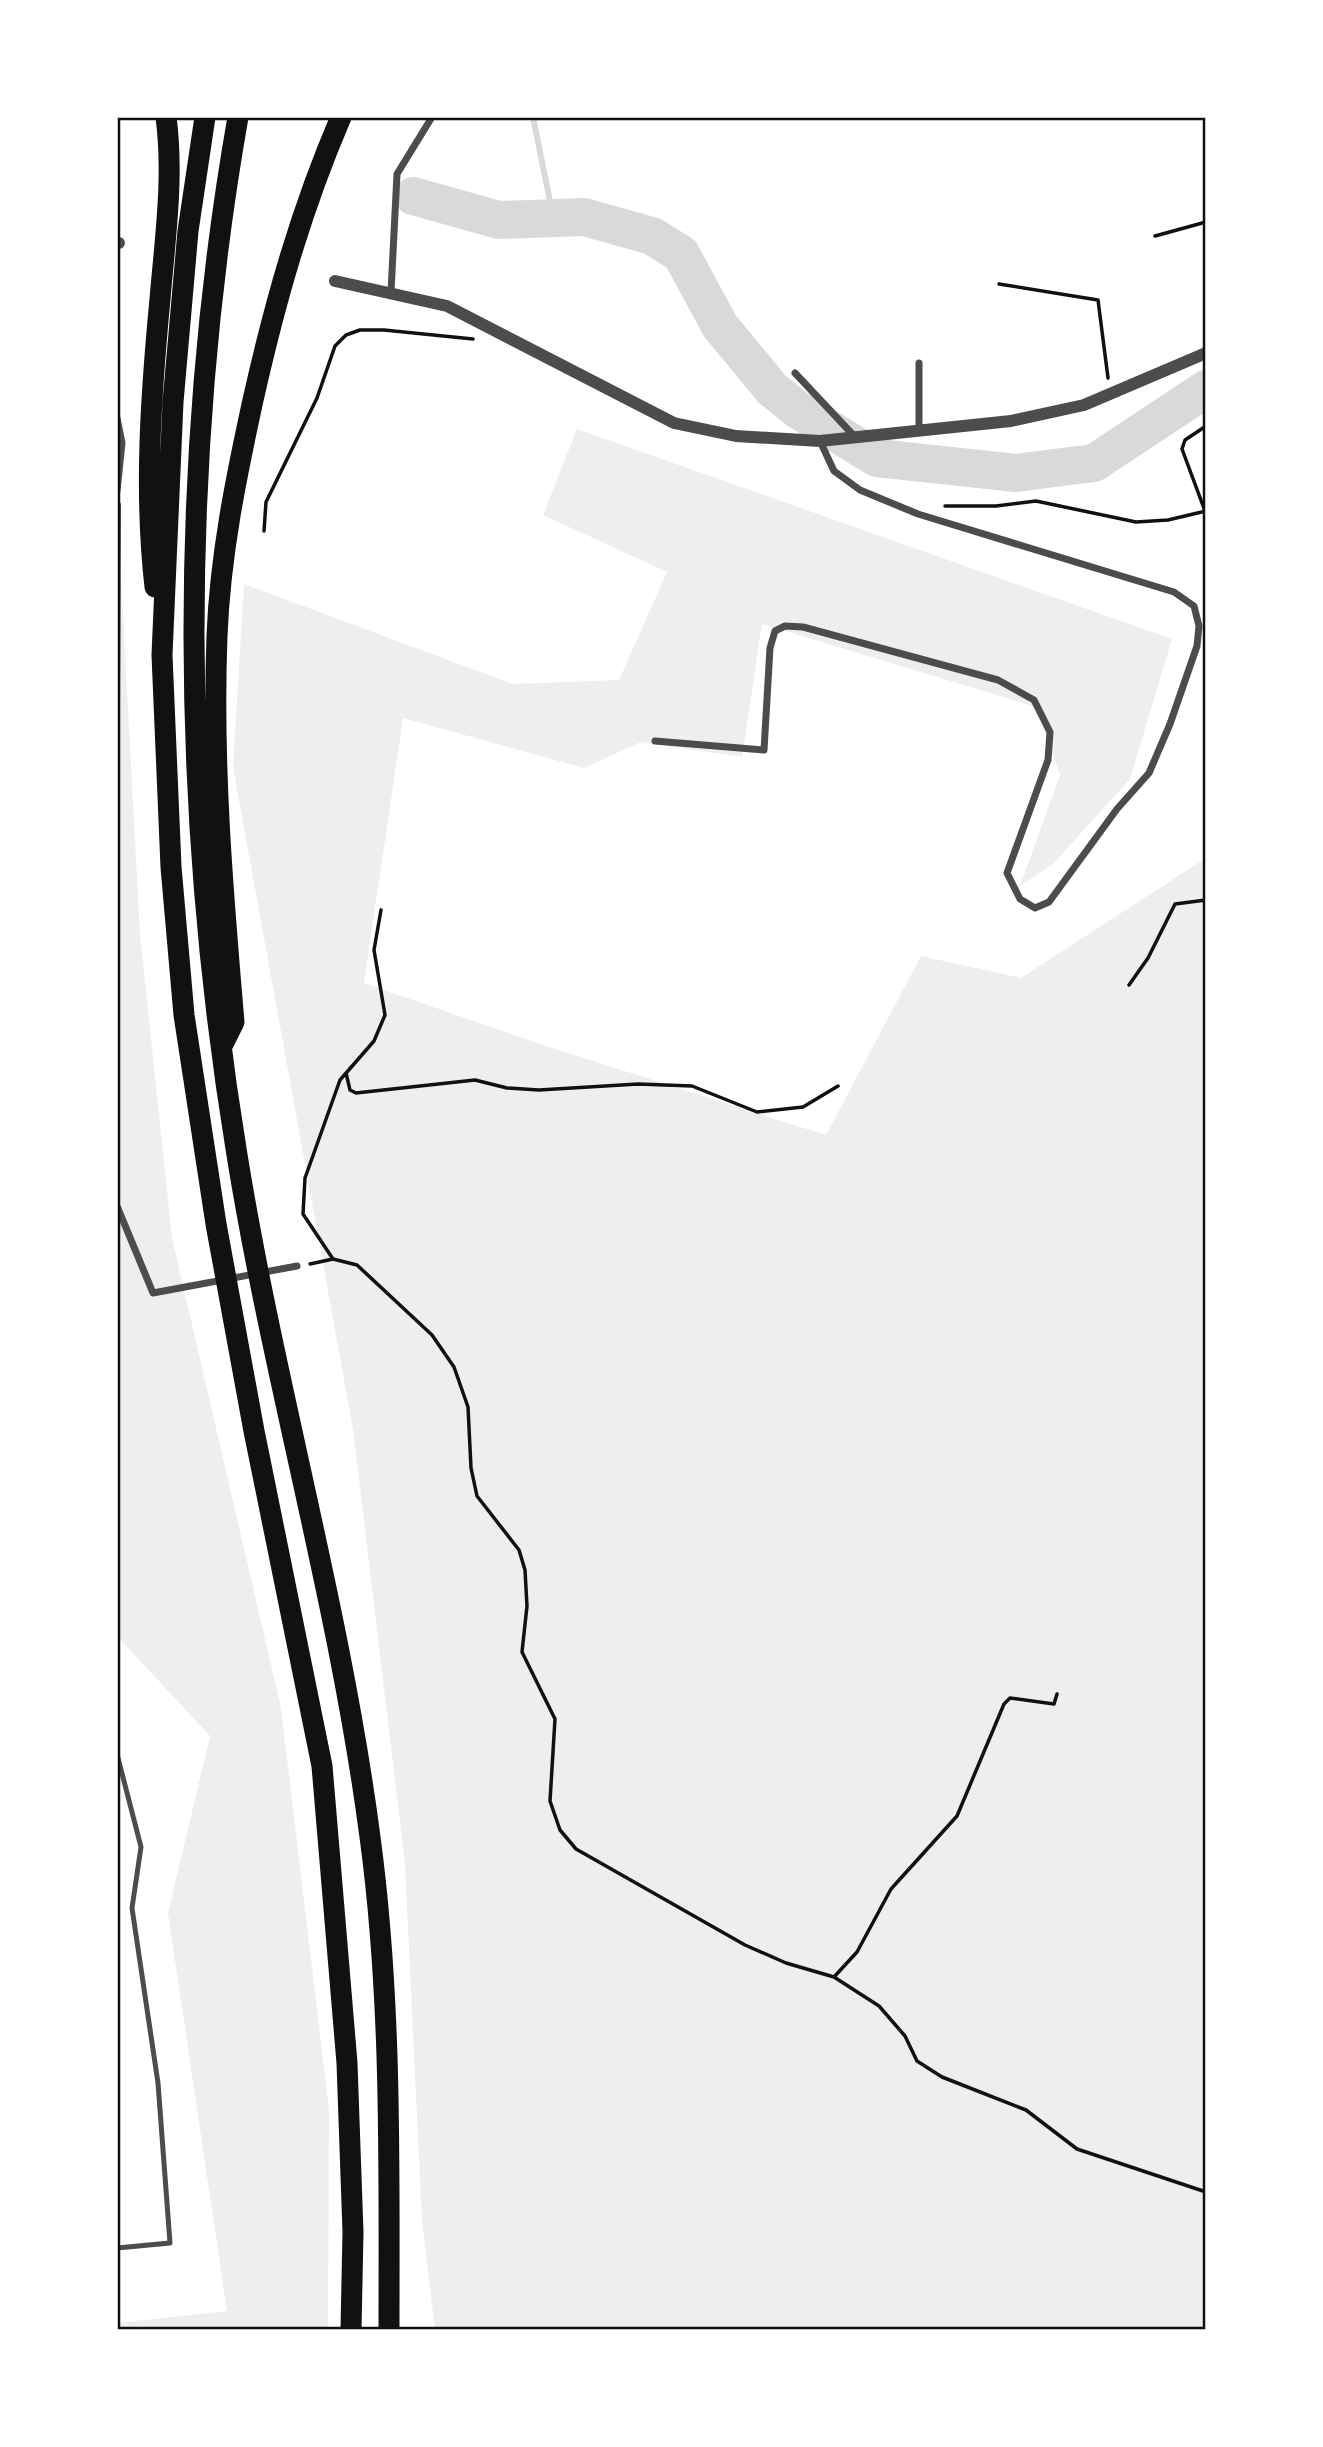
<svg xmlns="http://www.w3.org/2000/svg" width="1323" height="2447" font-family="Jost,sans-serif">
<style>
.green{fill:#eee}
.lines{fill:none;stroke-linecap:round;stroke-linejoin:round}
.stream{stroke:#d9d9d9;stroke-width:6}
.river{stroke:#d9d9d9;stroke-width:38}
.path{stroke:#111;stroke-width:3.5}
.service{stroke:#4c4c4c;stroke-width:5}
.minor{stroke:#4c4c4c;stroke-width:7}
.tertiary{stroke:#4c4c4c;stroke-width:12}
.motorway{stroke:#111;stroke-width:21}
.neatline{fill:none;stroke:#111;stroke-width:2.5}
</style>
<rect width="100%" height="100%" fill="#fff"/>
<!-- green -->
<path class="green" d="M577 429 1172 639 1130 779 1053 864 1020 886 1060 775 1036 707 762 624 742 757 641 742 584 768 403 718 364 983 549 1047 826 1135 921 956 1021 978 1206 858V2330H435L422 2220 405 1864 353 1429 233 767 244 584 513 684 619 680 667 572 543 515Z
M118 522 140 934 172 1238 281 1708 329 2110 328 2330H117V2323L227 2311 168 1913 210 1736 117 1636Z"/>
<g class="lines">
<!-- stream -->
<path class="stream" d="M533 117 553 216"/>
<!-- river -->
<path class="river" d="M413 196 499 220 584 217 652 236 681 254 720 326 772 389 798 410 877 458 1016 473 1094 463 1206 389"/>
<!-- path -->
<path class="path" d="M1155 236 1206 222
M999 284 1098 300 1108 378
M945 506H996L1036 501 1136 522 1168 520 1206 511
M1205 511 1182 449 1185 440 1206 426
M264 531 266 502 317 398 335 346 346 335 360 330H384L473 339
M118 778 119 504
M1129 985 1148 958 1175 904 1206 900
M346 1073 350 1090 356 1093 475 1080 507 1088 539 1090 638 1084 692 1086 757 1112 803 1107 838 1086
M333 1259 303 1214 305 1178 340 1080 374 1041 385 1015 374 950 381 910
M310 1264 333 1259 357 1265 432 1335 454 1367 468 1407 471 1468 477 1496 519 1550 525 1570 527 1606 522 1652 555 1719 550 1801 560 1830 576 1849 745 1945 786 1963 834 1977 879 2006 905 2036 917 2061 942 2077 1026 2110 1077 2149 1206 2192
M834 1977 857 1952 891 1889 957 1816 1004 1704 1010 1698 1054 1704 1057 1694"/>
<!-- service -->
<path class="service" d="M117 1754 141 1847 132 1908 158 2083 170 2243 117 2248"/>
<!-- minor -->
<path class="minor" d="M391 292 397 174 432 117
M795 373 856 438
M117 418 122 443 117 491
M919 432V363
M655 741 764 750 770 648 775 631 785 626 803 627 998 680 1034 700 1050 732 1048 760 1007 873 1020 899 1035 908 1049 902 1117 809 1149 773 1170 724 1197 646 1199 626 1194 606 1174 592 918 514 860 490 834 471 820 441
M117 1206 153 1293 297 1266"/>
<!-- tertiary -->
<path class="tertiary" d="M117 243H119
M335 281 447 306 674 423 736 436 820 441 1011 421 1084 405 1206 353"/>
<!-- motorway -->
<path class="motorway" d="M205 117 188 231 173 402 162 655 171 867 184 1015 216 1224 254 1431 322 1766 347 2063 353 2232 351 2330
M238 117C178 459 181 814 237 1155 274 1384 340 1607 370 1837 392 2000 389 2166 389 2330
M155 587C144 491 151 394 160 299 165 239 174 177 166 117
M222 1046 234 1022C223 894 212 765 217 636 220 556 236 478 253 400 275 302 301 210 341 117"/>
</g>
<!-- border -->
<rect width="1323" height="2447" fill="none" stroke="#ffffff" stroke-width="238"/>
<rect x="119" y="119" width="1085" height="2209" class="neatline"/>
</svg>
